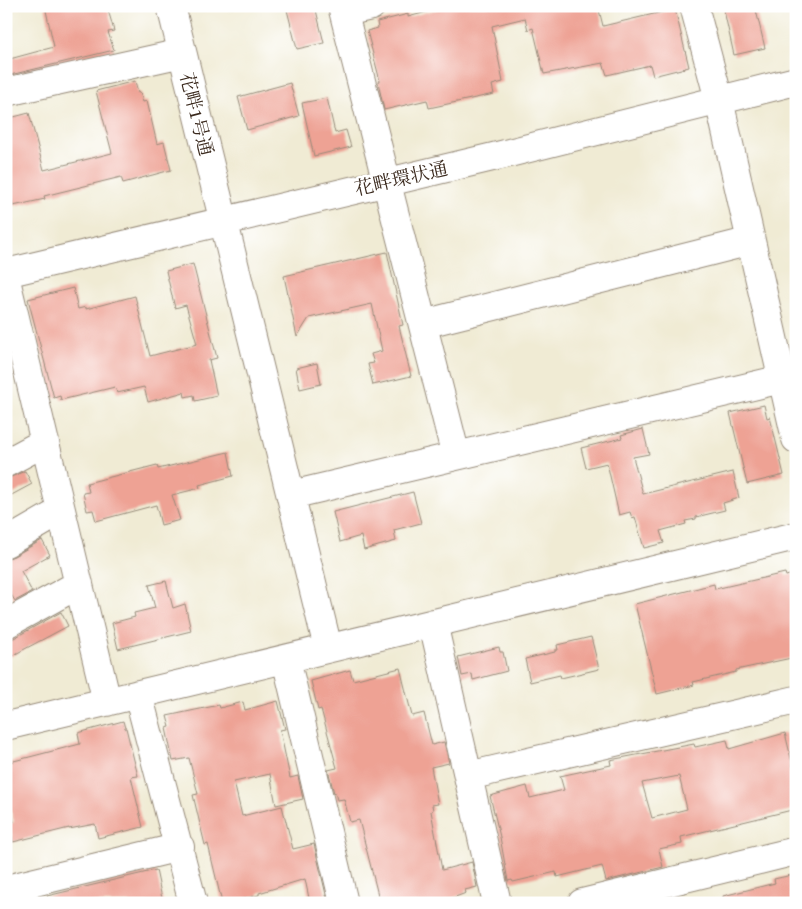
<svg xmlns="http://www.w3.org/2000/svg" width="802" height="909" font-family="'Gentium Book Plus','Noto Serif JP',serif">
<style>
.building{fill:#eea294;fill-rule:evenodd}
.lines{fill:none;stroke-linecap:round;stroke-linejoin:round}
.minor-casing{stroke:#968a79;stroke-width:30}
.minor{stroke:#fff;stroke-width:28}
.labels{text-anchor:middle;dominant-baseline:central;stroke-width:5;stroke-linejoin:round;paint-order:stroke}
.street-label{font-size:19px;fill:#3b2a1e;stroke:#fff}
</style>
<rect width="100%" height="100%" fill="#fff"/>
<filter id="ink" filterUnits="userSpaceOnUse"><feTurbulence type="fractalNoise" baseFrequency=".02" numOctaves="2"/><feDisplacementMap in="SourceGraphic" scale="10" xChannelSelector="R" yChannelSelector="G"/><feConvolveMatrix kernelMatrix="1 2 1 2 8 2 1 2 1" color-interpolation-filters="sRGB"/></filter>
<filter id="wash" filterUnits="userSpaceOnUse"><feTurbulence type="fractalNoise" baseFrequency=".0096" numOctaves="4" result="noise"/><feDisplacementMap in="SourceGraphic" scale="20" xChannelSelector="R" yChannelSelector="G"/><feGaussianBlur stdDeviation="1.12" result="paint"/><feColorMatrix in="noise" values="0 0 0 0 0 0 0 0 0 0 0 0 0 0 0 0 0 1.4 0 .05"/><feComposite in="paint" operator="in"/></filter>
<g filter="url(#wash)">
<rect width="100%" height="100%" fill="#f0ebd4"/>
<g id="blocks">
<!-- building -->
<path class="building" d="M45 6H107L114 31 108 32 114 50 6 76V60L54 47Z
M286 6H315L324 43 297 49Z
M449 6H598L603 26 675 9 689 67 653 76 650 65 607 75 603 63 544 74 533 28 528 30 525 18 492 26 503 82 492 85 494 94 429 108 427 100 384 110 378 82 380 81 367 31 378 28 377 22 408 14V17Z
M723 6H755L765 48 734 55Z
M135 81 138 93 140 92 143 102 147 101 157 144 164 142 171 170 123 183 121 177 44 196 45 199 13 206 6 178V119L29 113 44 170 112 153 96 91Z
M290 83 299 116 247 130 238 97Z
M327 98 335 133 346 130 351 147 314 156 302 103Z
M387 252 403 325 399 326 411 376 373 385 368 364 374 363 371 354 382 351 372 304 309 318 297 337 284 276Z
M193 264 217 358 209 360 217 396 195 401 194 395 185 397 184 392 148 402 144 387 117 393 115 387 61 400 60 396 54 398 28 299 73 288 78 309 86 307V309L135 296 150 356 197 344 186 305 175 308 166 271Z
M317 363 321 384 300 389 296 368Z
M764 405 767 418 770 417 784 475 747 484 730 413Z
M643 429 649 454 633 457 643 494 733 472 739 498 723 503 725 510 696 517V519L685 521 686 524 660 531 664 543 644 548 635 517 632 518 630 512 619 515 607 463 586 468 581 448 622 438 621 435Z
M228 452 233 476 199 485 200 488 172 495 180 520 161 525 156 505 96 521 93 510 87 511 83 493 89 492 87 483 157 465 158 469Z
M25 471 32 484 6 498V479Z
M413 492 421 523 394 530 396 541 364 550 361 536 340 542 333 512Z
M42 540 50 555 21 571 32 592 15 601 6 586V559L14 556Z
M785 573 786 576 796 573V657L736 670V672L693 682 694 685 657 694 635 604 714 584 715 589Z
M166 581 173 608 185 604 191 631 118 649 112 623 135 617 134 613 155 608 149 585Z
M61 612 68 626 6 659V640L14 638Z
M591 637 599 669 561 678 560 675 530 682 525 659 555 652V650H558L557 645Z
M499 647 500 652H503L507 671 473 680 472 674 462 676 458 657Z
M400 668 412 716 424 713 432 745 444 742 449 763 431 767 438 804 432 805 433 810 431 811 442 870 472 862 477 887 465 890 466 893 439 903H380L359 820 350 822 344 799 337 800 335 792 334 793 328 770 337 768 321 709 318 710 311 681 350 670 353 680Z
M278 701 285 729 280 730 290 778 298 776 303 799 276 805 270 774 234 782 242 816 282 806 293 849 314 844 328 903H310L305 879 259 893V895L239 900 240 903H222L208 844 205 845 193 795 198 794 189 758 173 761 166 728 170 727 167 716 219 705 220 708 243 702 245 710Z
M123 721 125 728H126L138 776 131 777 143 827 98 838 95 824 69 829V828L13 842 9 824 14 822 6 790V763L80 744 78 733Z
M785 733 796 779V809L681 837 682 844 659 849 663 867 606 881 602 866 557 877 556 872 513 882 512 880 508 881 500 837 490 796 527 786 530 798 564 790 560 776 611 765 610 760 694 744 695 747 727 740 729 749ZM679 776 687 809 652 818 642 783Z
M156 870 163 903H48L47 896Z
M796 874V903H724L723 896 775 883 774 879Z"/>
</g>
</g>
<g filter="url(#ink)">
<use href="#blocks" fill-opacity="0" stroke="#968a79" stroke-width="1"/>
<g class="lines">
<!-- minor casing -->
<g class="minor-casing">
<path id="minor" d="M171 6 328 648
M342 6 456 456
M694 6 719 100 796 439
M344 12 371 6
M6 92 182 53
M6 273 493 157 796 81
M6 280 107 702
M423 324 751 241
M6 463 45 442
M291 495 782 379
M6 543 61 511
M433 623 497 903
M6 624 79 584
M286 659 344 903
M138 694 193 903
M6 726 796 536
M468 776 796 700
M6 889 180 847
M582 903 796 851"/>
</g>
<!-- minor -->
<use href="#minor" class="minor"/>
</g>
</g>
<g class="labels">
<!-- street labels -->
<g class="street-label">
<text transform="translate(197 114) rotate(76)">花畔1号通</text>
<text transform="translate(401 178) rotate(-13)">花畔環状通</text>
</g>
</g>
<!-- margin -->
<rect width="802" height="909" fill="none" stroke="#fff" stroke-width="25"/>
</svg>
